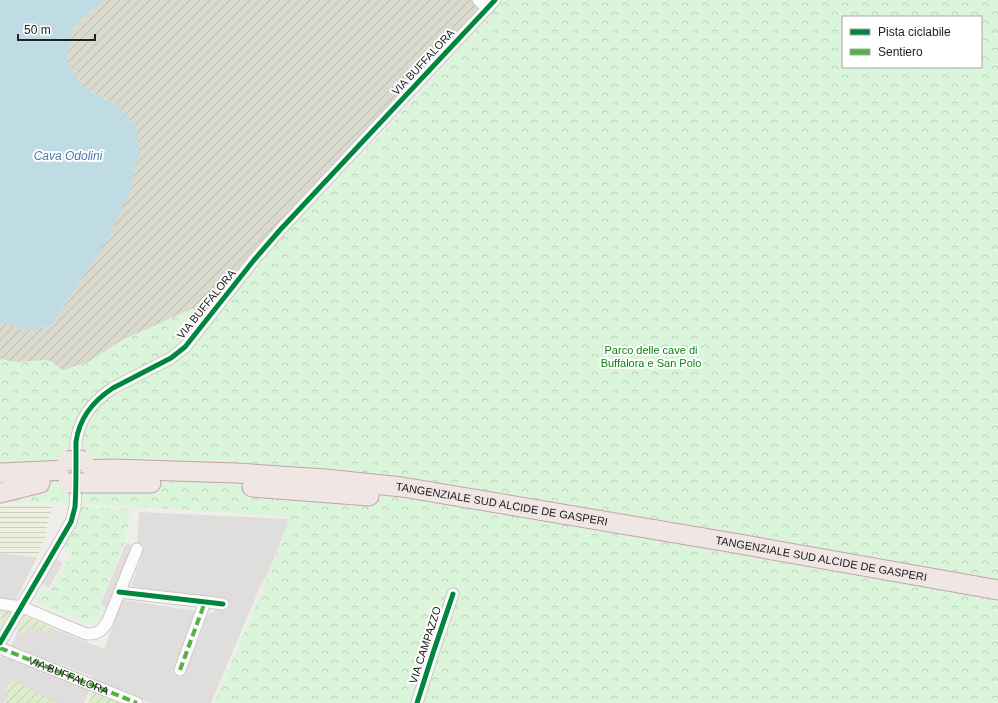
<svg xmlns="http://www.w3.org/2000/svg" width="998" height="703" font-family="Helvetica,sans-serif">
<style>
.residential{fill:#dfdedc}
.construction{fill:url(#construction-furrows)}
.farmland{fill:url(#farmland-rules)}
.park{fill:url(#park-crowns);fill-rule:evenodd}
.garden{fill:url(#garden-furrows)}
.parking{fill:#e0dfde}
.water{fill:#bfdbe3}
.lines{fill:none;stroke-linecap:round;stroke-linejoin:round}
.minor-casing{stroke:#c9c8c7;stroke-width:13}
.trunk-casing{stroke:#c5a2ac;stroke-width:21}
.minor{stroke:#fdfcfc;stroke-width:11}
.trunk{stroke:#f0e6e4;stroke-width:19}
.trunk-bridge-casing{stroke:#c5a2ac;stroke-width:21;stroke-linecap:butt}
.trunk-bridge{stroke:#f0e6e4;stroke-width:19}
.quiet{stroke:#55b145;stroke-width:4;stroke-dasharray:8 4;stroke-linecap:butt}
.cycleway-casing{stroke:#fff;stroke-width:8}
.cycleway{stroke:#00873e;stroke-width:5}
.labels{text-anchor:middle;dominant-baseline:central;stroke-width:4;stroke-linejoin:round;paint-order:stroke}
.street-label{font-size:11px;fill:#222;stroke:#fff}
.park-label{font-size:11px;fill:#0c8416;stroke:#fff}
.water-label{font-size:12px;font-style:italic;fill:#4a7aab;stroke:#fff}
</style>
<defs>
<pattern id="construction-furrows" width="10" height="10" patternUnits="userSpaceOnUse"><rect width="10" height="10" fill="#d9d9cd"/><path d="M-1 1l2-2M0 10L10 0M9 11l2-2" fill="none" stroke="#babab0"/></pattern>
<pattern id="farmland-rules" width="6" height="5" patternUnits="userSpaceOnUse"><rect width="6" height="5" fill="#efefdf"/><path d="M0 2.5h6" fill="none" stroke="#cdcdbf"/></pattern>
<pattern id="park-crowns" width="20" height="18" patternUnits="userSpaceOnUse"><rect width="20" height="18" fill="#daf5da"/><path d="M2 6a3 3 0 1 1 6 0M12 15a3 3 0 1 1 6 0" fill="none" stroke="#bbd2bb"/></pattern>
<pattern id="garden-furrows" width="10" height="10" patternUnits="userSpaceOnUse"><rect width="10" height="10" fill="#ddeccb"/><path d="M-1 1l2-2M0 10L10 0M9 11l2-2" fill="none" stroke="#bdcaae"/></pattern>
</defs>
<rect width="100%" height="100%" fill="#f0eeeb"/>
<!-- residential -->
<path class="residential" d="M139 512 289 519 268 574 259 589 211 703H151L93 680 94 677 11 646 24 617 104 649 123 600 197 611 172 672 182 678 199 639 207 615 220 608 228 609 230 602 131 586 145 546 137 544Z
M0 553 37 557 16 600 0 598Z
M2 655 91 687 84 703H0V658Z"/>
<!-- construction -->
<path class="construction" d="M103 0H487L201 319 89 363 65 371 0 361V322L30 331 52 325 79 282 117 105 84 88 66 61 74 26Z"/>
<!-- farmland -->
<path class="farmland" d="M12 505H52L44 540 37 557 0 553V506Z"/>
<!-- park -->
<path class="park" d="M504 0H998V703H214L265 584 291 517C227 513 164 508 100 505 67 503 33 501 0 503V359L16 362 48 360 63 370 88 362 122 340 191 309 220 315 255 269 294 224 398 117ZM843 17H981V67H843Z
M82 507 131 509 125 541 98 607 105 610C101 619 100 622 89 624L36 602 42 589 50 591 72 553 63 548 71 532Z"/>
<!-- garden -->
<path class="garden" d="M0 609 11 610 0 632 1 613H0Z
M24 616 53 628 51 634 29 626 25 634 17 631Z
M11 680 29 688V690L59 703H3L8 695 4 692Z
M93 690 124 703H88Z"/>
<!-- parking -->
<path class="parking" d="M126 543 134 546 108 609 100 605Z
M56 559 63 563 49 588 42 584Z"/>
<!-- water -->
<path class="water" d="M0 0H103L74 26 66 61 84 88 117 105 135 126 140 148 129 193 109 237 79 282 52 325 30 331 0 322Z"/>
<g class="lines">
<!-- minor casing -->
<g class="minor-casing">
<path id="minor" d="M478 0 487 8
M119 592 223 604
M0 604 22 607 86 634C98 634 100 632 107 623L137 549
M0 643 71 522 75 507C76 493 76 478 76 464 76 457 76 450 76 442 79 419 93 401 113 388L171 358 185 347 254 260 280 230 495 0
M0 648 137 703
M180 670 205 602
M417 703 433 653 453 594"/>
</g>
<!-- trunk casing -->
<g class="trunk-casing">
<g id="trunk">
<path id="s1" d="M84 470 112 469 236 473 325 479 402 487 728 542 998 590"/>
<path d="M0 473 68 470"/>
<path d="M84 483H151"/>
<path d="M252 487 369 496"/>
<path d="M0 493 40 483"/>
</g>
</g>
<!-- minor -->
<use href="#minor" class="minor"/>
<!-- trunk -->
<use href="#trunk" class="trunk"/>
<!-- trunk-bridge casing -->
<g class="trunk-bridge-casing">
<path id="trunk-bridge" d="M67 461 80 460 84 461
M68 483H84"/>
</g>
<!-- trunk-bridge -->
<use href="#trunk-bridge" class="trunk-bridge"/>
<!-- quiet -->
<g class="quiet">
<path id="s2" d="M0 648 137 703"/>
<path d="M180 670 205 602"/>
</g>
<!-- cycleway casing -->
<g class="cycleway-casing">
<path id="cycleway" d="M119 592 223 604
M0 643 71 522 75 507C76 493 76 478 76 464 76 457 76 450 76 442 79 419 93 401 113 388L171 358 185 347 254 260 280 230 495 0
M417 703 433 653 453 594"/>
</g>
<!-- cycleway -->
<use href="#cycleway" class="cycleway"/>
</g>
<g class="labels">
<!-- street labels -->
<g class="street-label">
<text transform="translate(423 62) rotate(-47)">VIA BUFFALORA</text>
<text transform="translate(206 304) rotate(-51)">VIA BUFFALORA</text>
<text stroke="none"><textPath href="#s1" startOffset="420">TANGENZIALE SUD ALCIDE DE GASPERI</textPath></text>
<text stroke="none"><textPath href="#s1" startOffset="744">TANGENZIALE SUD ALCIDE DE GASPERI</textPath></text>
<text transform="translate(425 645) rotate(-72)">VIA CAMPAZZO</text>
<text stroke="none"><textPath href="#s2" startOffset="74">VIA BUFFALORA</textPath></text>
</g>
<!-- park labels -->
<g class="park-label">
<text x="651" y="350">Parco delle cave di<tspan x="651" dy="13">Buffalora e San Polo</tspan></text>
</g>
<!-- water labels -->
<g class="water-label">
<text x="68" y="156">Cava Odolini</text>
</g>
</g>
<!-- legend -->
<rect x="842" y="16" width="140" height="52" fill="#ffffff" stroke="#a7a7a7"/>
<rect x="850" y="29" width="20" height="6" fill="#00873e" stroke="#a7a7a7"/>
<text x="878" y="36" font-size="12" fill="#222222">Pista ciclabile</text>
<rect x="850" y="49" width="20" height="6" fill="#55b145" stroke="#a7a7a7"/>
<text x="878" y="56" font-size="12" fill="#222222">Sentiero</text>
<!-- scale -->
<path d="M18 34v6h77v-6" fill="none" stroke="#222222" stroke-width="2"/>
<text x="24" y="34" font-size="12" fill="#222222" stroke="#ffffff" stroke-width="3" paint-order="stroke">50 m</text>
</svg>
